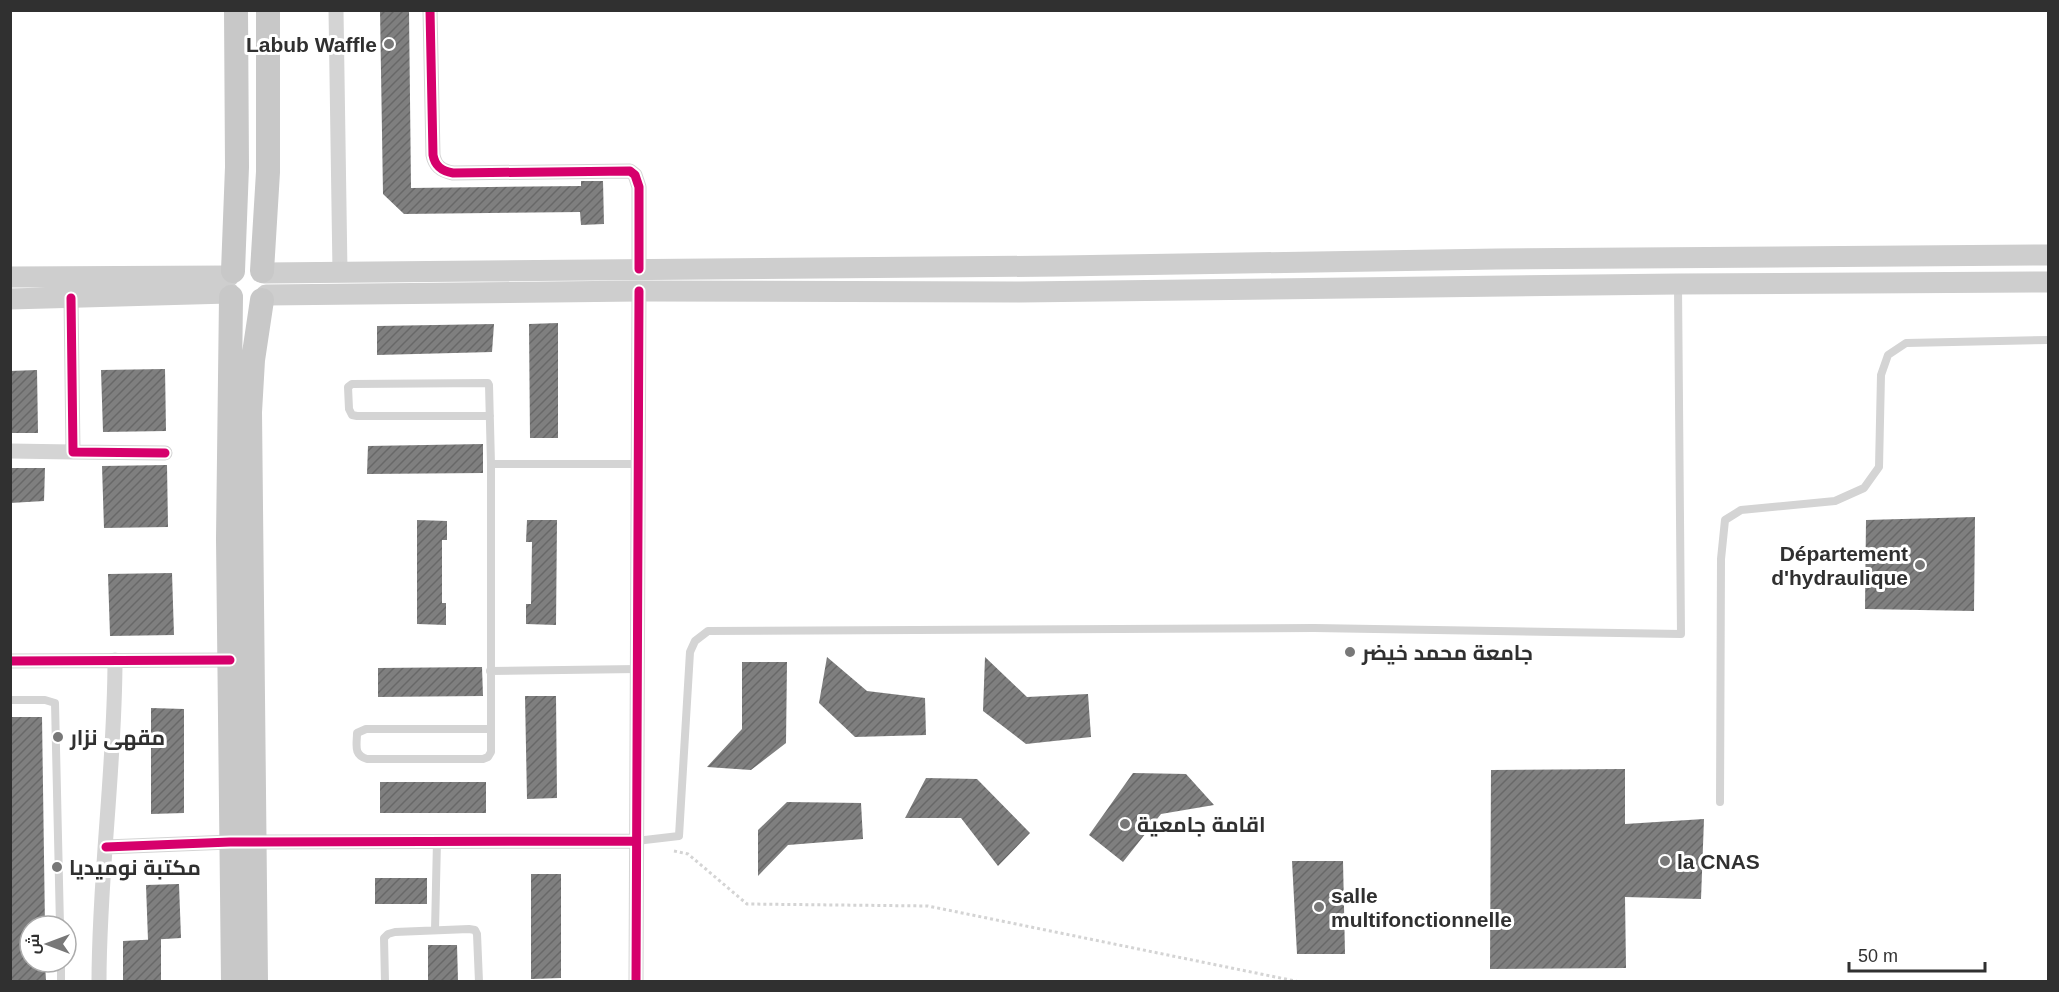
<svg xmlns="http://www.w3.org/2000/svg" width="2059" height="992" font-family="Helvetica,Cairo,sans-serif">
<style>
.building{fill:url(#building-hatch)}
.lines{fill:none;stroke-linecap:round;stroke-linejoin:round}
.path{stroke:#d4d4d4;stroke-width:3;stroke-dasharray:3 3;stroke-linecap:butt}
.lane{stroke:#d4d4d4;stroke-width:8}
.street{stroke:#d4d4d4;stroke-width:15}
.secondary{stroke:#cecece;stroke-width:21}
.primary{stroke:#c8c8c8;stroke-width:24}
.cycleway-casing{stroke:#fff;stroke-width:13}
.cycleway{stroke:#d6006c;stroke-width:9}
.poi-dot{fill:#787878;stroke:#fff;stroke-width:2}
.labels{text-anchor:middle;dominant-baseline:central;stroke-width:6;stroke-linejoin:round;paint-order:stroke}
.poi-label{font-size:21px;font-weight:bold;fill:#303030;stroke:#fff;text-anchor:start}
</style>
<defs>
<pattern id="building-hatch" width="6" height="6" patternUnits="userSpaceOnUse" patternTransform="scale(1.5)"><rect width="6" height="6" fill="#7f7f7f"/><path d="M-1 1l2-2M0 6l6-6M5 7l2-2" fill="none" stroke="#686868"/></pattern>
</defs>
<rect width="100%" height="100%" fill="#fff"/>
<!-- building -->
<path class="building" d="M380 10H409L411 188 581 186V181H603L604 224 581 225 580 212 404 214 383 194Z
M558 323V438H530L529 324Z
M494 324 492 352 377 355V326Z
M165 369 166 431 103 432 101 370Z
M37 370 38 433H10V371Z
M483 444V473L367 474 368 446Z
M167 465 168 527 104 528 102 466Z
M10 468H45L44 501 10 503Z
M1975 517 1974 611 1865 609 1866 520Z
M417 520 447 521V540H442V603H446V625L417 624Z
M527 520H557L556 625 526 624V604H531L532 542H526Z
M172 573 174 635 110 636 108 574Z
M827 657 867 691 925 698 926 735 855 737 819 703Z
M985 657 1027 697 1088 694 1091 737 1026 744 983 711Z
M742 662H787L786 743 751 770 707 767 742 729Z
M482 667 483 696 378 697V668Z
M525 696H556L557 798 527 799Z
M151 708 184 709V813L151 814Z
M10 717H42L45 926H30V962H45L46 981H10Z
M1625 769V824L1704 819 1701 899 1625 897 1626 968 1490 969 1491 770Z
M1133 773 1186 774 1214 805 1161 814 1123 862 1089 835Z
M926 778 977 779 1030 833 998 866 961 818H905Z
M380 782H486V813H380Z
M787 802 861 803 863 839 788 845 758 876V830Z
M1292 861H1343L1345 954H1297Z
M531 874H561V978L531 979Z
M375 878H427V904H375Z
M179 884 181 938 148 940 146 885Z
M161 939V981H123V941Z
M428 945H457L458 981H428Z"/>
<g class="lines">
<!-- path -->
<path class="path" d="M674 851 688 854 747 904 928 906 1300 982"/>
<!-- lane -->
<path class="lane" d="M490 416H357L352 415 349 409 348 387 352 384 488 383 489 385 491 464H639
M491 464V752L488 757 483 759H367C353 755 357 745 357 733L366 729H491
M490 671 637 669
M10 700H45L55 703 60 926
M1720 802 1721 559 1725 520 1741 510 1835 501 1864 488 1879 467 1881 375 1888 355 1906 343 2048 340
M636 841 679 836 690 652 695 641 708 631 1314 628 1681 634 1678 286
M435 930 437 841
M61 962V982
M385 982 384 938 388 934 395 932 469 929 475 930 477 934 479 982"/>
<!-- street -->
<path class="street" d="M336 10 340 272
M430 10 433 155C435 166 441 171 453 173L630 171 635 175 639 187V269
M71 298 73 452 165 453
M10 451 73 452
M10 661 230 660
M106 847 230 842 636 841
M99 982C99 874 115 768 115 660
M636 982 639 291"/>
<!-- secondary -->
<path class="secondary" d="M264 273 1060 266 1497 259 2048 255
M10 277 229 276
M266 295 639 291 1020 292 1678 284 2048 282
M10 299 229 293"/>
<!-- primary -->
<path class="primary" d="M233 271 237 167 236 10
M262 271 268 172V10
M231 297 228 539 233 982
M256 982 250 412 253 360 262 300"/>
<!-- cycleway casing -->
<g class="cycleway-casing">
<path id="cycleway" d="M430 10 433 155C435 166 441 171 453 173L630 171 635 175 639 187V269
M71 298 73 452 165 453
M10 661 230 660
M106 847 230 842 636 841
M636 982 639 291"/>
</g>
<!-- cycleway -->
<use href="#cycleway" class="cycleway"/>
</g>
<!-- markers -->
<g class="poi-dot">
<circle cx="389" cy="44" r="6"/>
<circle cx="1920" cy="565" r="6"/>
<circle cx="1350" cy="652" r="6"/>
<circle cx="58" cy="737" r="6"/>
<circle cx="1125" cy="824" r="6"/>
<circle cx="1665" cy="861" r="6"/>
<circle cx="57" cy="867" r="6"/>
<circle cx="1319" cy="907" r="6"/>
</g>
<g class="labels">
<!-- poi labels -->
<g class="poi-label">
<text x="377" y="44" text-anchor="end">Labub Waffle</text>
<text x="1908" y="553" text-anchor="end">Département<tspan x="1908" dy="24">d'hydraulique</tspan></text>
<text x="1362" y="652">جامعة محمد خيضر</text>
<text x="70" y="737">مقهى نزار</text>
<text x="1137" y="824">اقامة جامعية</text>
<text x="1677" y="861">la CNAS</text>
<text x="69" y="867">مكتبة نوميديا</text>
<text x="1331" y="895">salle<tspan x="1331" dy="24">multifonctionnelle</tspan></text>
</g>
</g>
<!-- border -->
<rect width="2059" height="992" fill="none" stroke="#303030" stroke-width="24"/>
<!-- north arrow -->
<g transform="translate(48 944) rotate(270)"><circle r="28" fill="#ffffff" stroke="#acacac" stroke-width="1.5"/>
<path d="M0-4.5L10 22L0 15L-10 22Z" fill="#787878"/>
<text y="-9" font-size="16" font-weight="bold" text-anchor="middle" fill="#303030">ش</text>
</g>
<!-- scale -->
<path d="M1849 962v9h136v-9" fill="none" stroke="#303030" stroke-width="3"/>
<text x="1858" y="962" font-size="18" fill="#303030" stroke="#ffffff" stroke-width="4.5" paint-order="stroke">50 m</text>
</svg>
